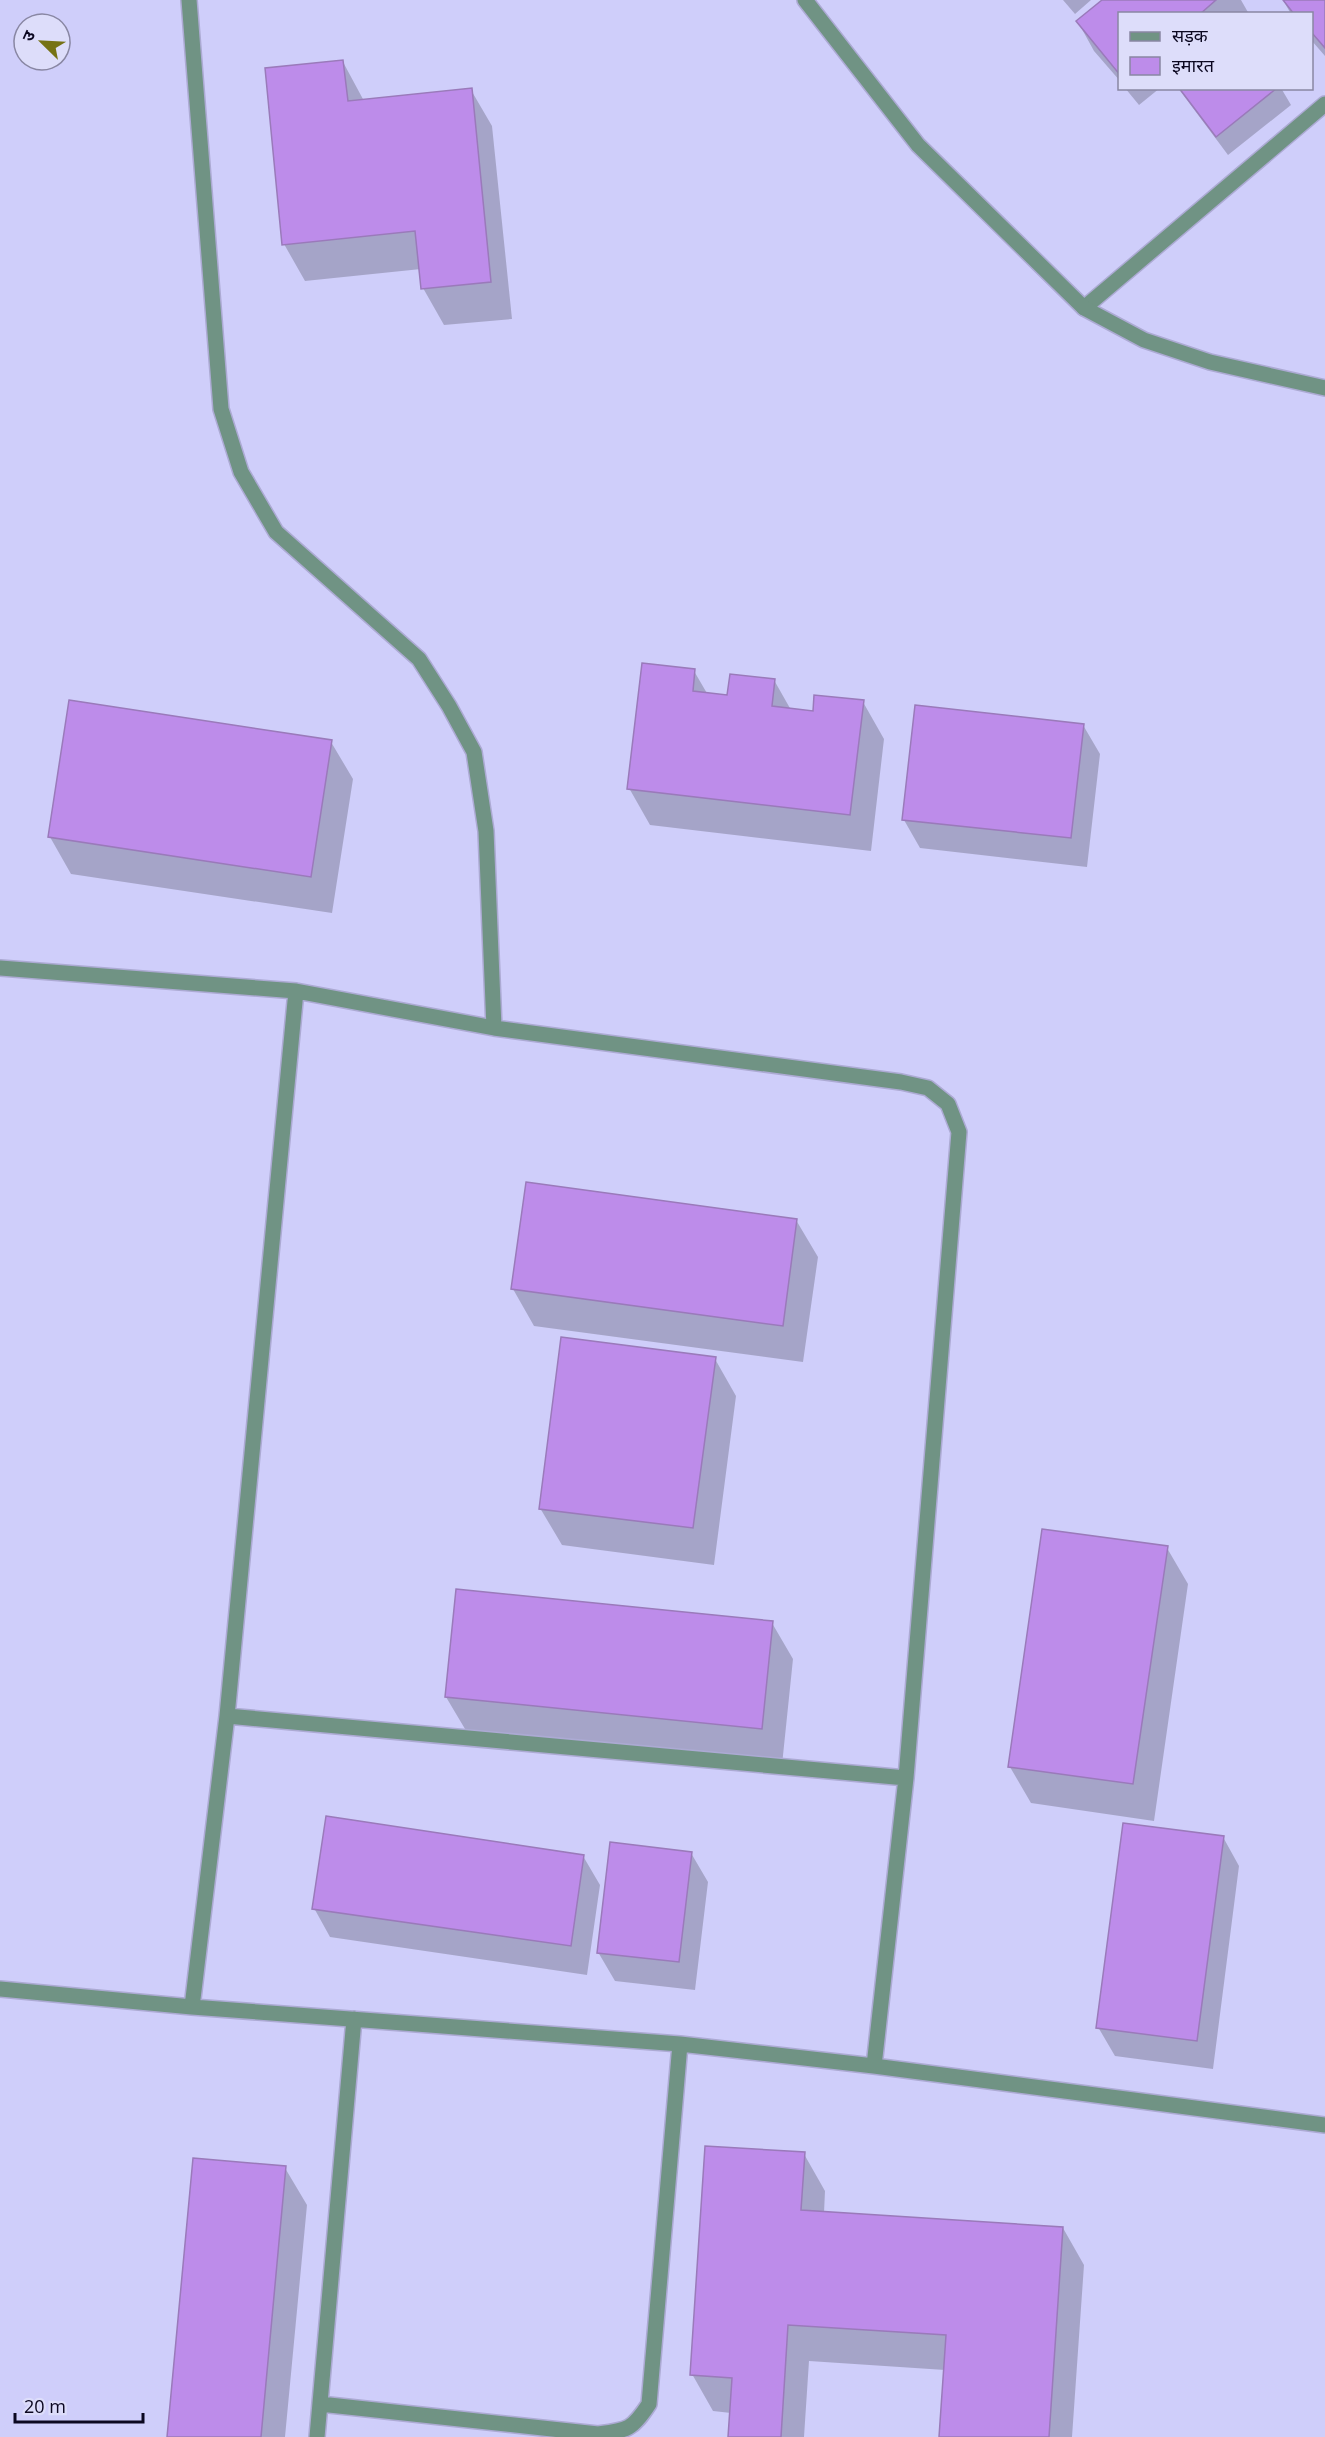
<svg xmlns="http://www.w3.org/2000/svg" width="1325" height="2437" font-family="'Open Sans','Noto Sans Devanagari',sans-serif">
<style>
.shadow{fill:#0003}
.building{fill:#bd8cea;stroke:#9a7aba;stroke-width:1.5}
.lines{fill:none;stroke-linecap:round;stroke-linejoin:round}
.service-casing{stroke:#acaad3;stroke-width:18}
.minor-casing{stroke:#acaad3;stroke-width:18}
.service{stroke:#709384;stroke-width:15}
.minor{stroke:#709384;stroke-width:15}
</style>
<rect width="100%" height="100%" fill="#cfcefa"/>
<!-- shadow -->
<path class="shadow" d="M1063 0H1091L1075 14Z
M1104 0H1241L1249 14H1120V81L1094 51 1078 22Z
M1283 0H1325V56L1312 41V14H1291Z
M343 62 364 101 471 90 492 126 512 319 444 325 423 288 421 269 305 281 284 244Z
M1125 88H1160L1139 105Z
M1178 88H1281L1291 105 1228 155Z
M694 671 708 695 728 697 774 680 791 710 814 712 863 702 884 739 871 851 650 825 629 788Z
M1083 725 1100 754 1087 867 920 848 904 820Z
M331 742 353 779 332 913 71 874 50 837Z
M796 1220 818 1257 803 1362 534 1326 513 1289Z
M715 1359 736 1396 714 1565 562 1545 540 1508Z
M1167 1548 1188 1584 1154 1821 1031 1803 1010 1767Z
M772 1623 793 1659 782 1765 468 1734 446 1697Z
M1223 1837 1239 1866 1213 2069 1115 2056 1098 2027Z
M691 1853 708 1882 695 1990 615 1981 598 1952Z
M583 1856 600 1885 587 1975 330 1937 314 1908Z
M804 2154 825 2191 824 2213 1063 2228 1084 2265 1072 2437H940L945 2370 809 2361 804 2437H730L731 2413 713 2411 692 2374Z
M285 2168 307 2205 285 2437H169Z"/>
<!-- building -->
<path class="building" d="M1102 0H1216L1200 14H1120V75L1076 21Z
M1283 0H1325V48L1312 33V14H1294Z
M343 60 348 101 472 88 491 282 421 289 415 231 282 245 265 68Z
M1179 88H1277L1216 137Z
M642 663 695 669 693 691 727 695 730 674 775 679 772 706 813 711 814 695 864 700 850 815 627 789Z
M69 700 332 740 311 877 48 837Z
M915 705 1084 724 1071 838 902 820Z
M526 1182 797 1219 783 1326 511 1289Z
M561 1337 716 1357 693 1528 539 1509Z
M1042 1529 1168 1546 1133 1784 1008 1767Z
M456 1589 773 1621 762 1729 445 1697Z
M326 1816 584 1855 571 1946 312 1909Z
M1123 1823 1224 1836 1197 2041 1096 2028Z
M610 1842 692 1852 679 1962 597 1953Z
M705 2146 805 2152 801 2210 1063 2227 1049 2437H939L946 2335 788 2325 781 2437H728L732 2378 690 2375Z
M193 2158 286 2166 261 2437H167Z"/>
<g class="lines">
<!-- service casing -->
<g class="service-casing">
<path id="service" d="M189 0 221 409 241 472 276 532 419 659 449 706 474 752 486 831 494 1028
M1084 308 1325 104
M0 968 296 991 494 1028 901 1082 928 1088 948 1104 959 1132 906 1778 874 2066
M227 1716 906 1778
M0 1989 192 2007 680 2044 874 2066 1325 2125
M192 2007 227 1716 296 991
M320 2404 598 2434C628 2430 632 2430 649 2404L680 2044
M317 2437 354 2019"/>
</g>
<!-- minor casing -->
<g class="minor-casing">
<path id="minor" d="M805 0 918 145 1084 308 1144 340 1210 362 1325 388"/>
</g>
<!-- service -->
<use href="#service" class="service"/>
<!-- minor -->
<use href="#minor" class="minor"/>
</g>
<!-- legend -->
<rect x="1118" y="12" width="195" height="78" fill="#ddddfa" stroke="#8987a3" stroke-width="1.5"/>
<rect x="1130" y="32" width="30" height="9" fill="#709384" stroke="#8987a3" stroke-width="1.5"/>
<text x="1172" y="42" font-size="18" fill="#0b0720">सड़क</text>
<rect x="1130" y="57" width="30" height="18" fill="#bd8cea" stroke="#8987a3" stroke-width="1.5"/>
<text x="1172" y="72" font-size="18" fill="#0b0720">इमारत</text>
<!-- north arrow -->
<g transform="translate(42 42) rotate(294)"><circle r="28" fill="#ddddfa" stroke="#8987a3" stroke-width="1.5"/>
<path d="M0-4.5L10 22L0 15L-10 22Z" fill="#767215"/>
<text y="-9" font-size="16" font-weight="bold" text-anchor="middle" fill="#0b0720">उ</text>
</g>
<!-- scale -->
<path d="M15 2413v9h128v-9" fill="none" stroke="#0b0720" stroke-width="3"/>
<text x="24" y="2413" font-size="18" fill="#0b0720" stroke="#ddddfa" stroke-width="4.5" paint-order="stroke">20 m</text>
</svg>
